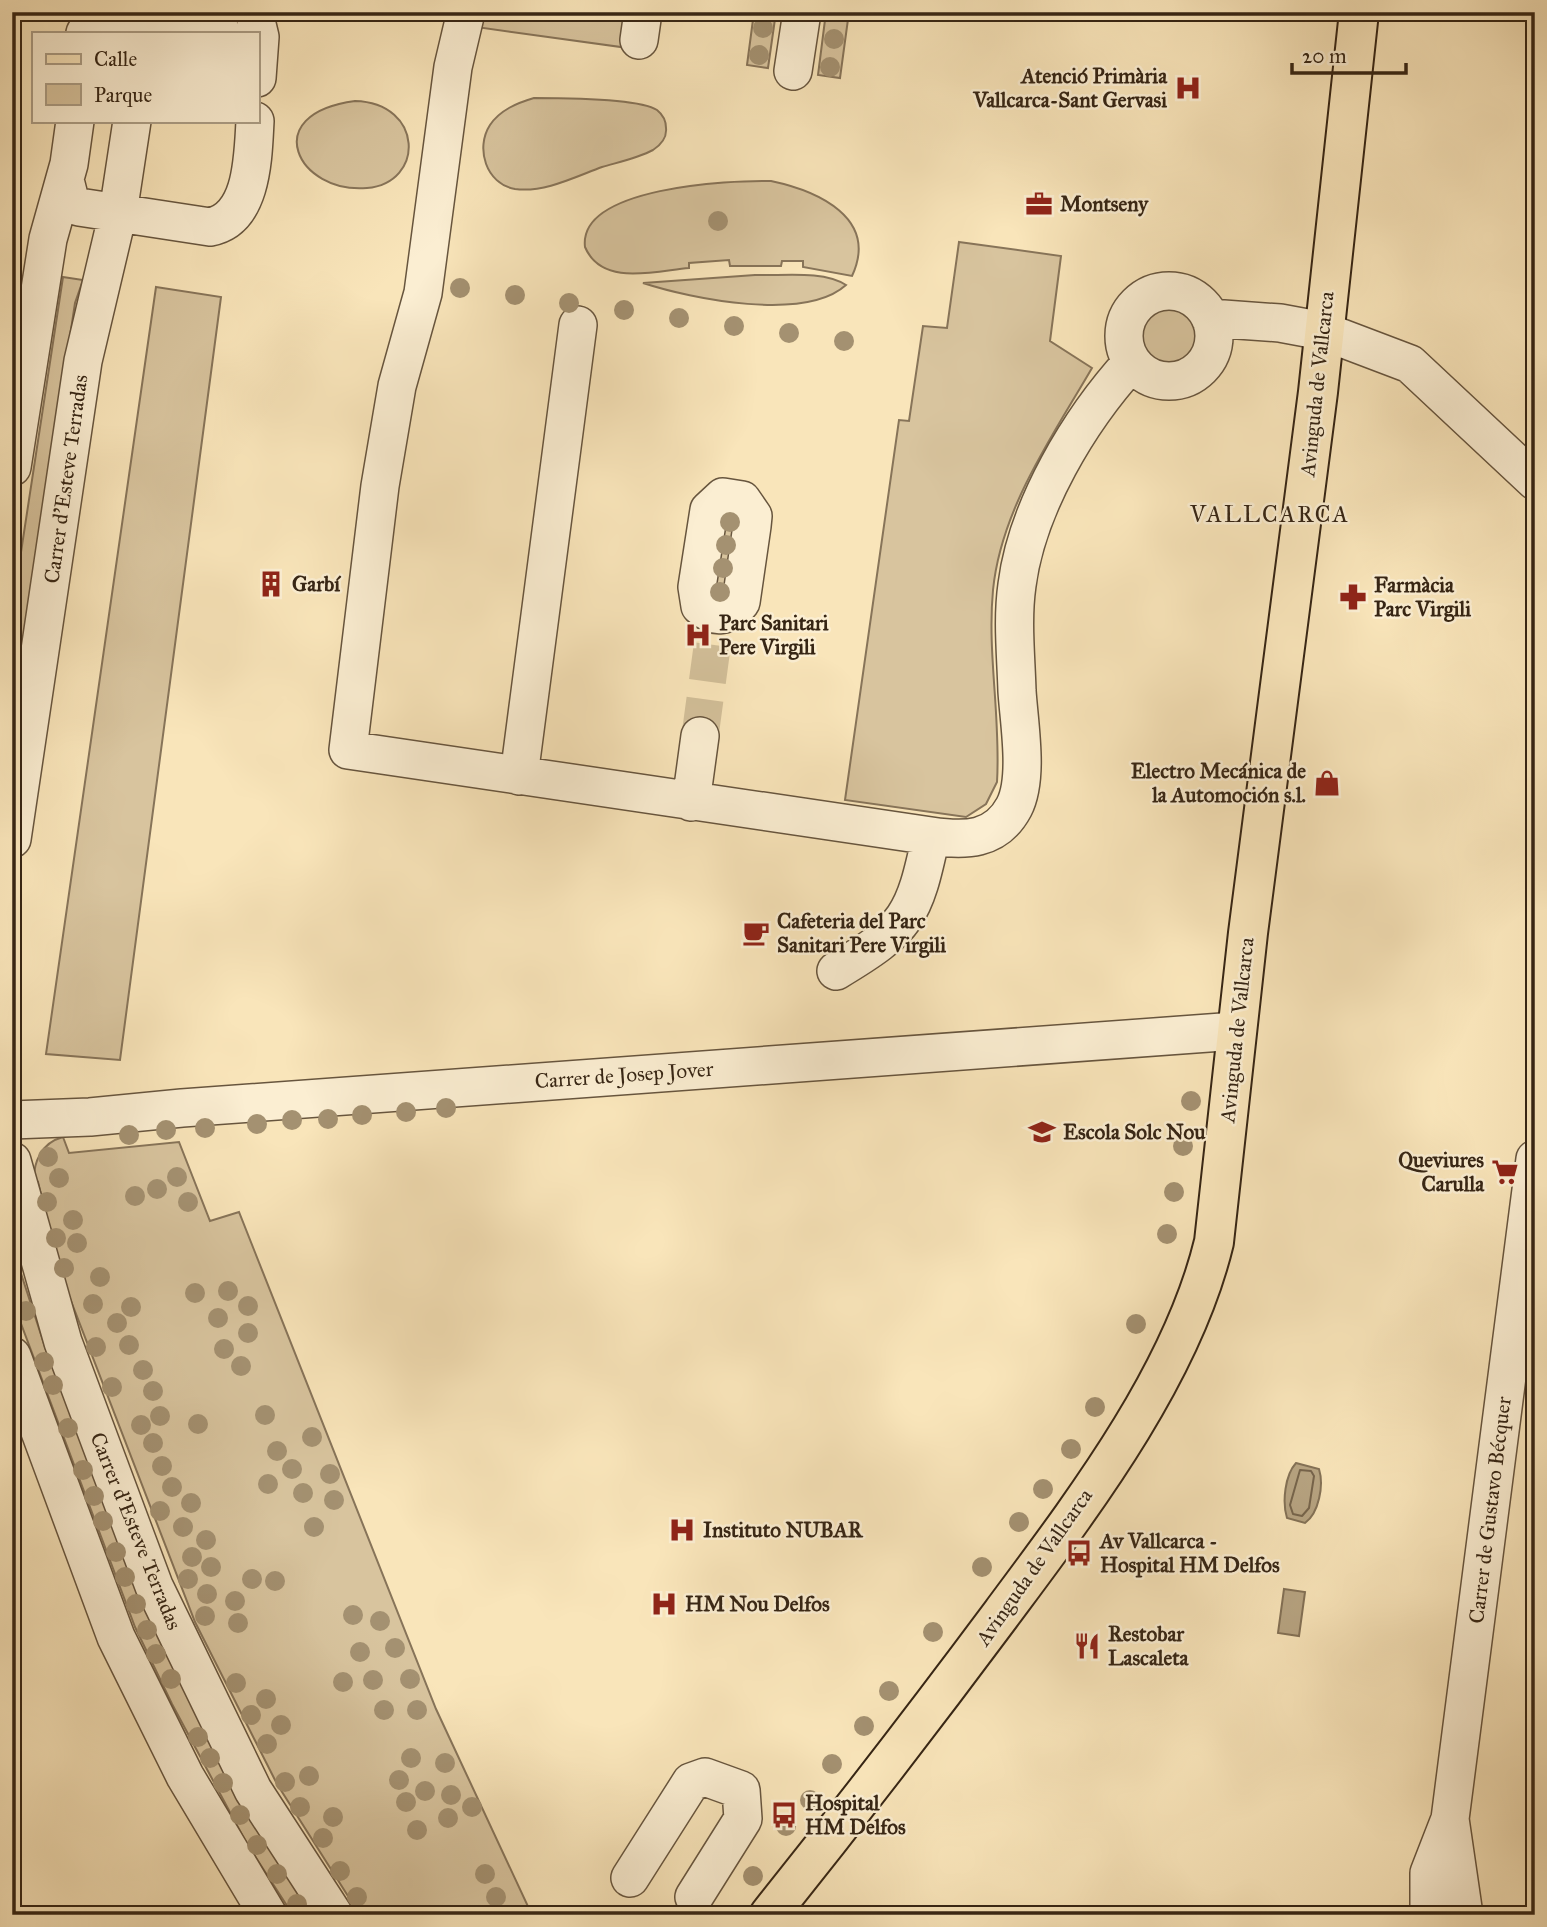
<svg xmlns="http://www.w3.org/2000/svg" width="1547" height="1927" font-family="'IM FELL Great Primer',serif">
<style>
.green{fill:#d8c49e;stroke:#877459;stroke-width:2}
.water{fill:#b7a482;stroke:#837156;stroke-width:2}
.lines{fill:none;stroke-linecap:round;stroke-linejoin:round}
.shore{stroke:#76644b;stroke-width:2}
.minor-tunnel{stroke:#d2bf99;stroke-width:37;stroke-dasharray:37 18;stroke-linecap:butt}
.minor-casing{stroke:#67553e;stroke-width:40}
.major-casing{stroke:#362514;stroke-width:42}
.minor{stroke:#fbeed2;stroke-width:37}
.major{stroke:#f9e5ba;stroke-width:38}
.tree{fill:#a49171}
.labels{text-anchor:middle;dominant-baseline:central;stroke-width:5;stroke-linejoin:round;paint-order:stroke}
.poi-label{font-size:21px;font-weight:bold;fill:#362514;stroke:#fbeed2;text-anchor:start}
.street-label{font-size:21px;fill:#362514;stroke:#fbeed2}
.neighbourhood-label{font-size:23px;letter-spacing:2px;fill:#362514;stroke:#fbeed2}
</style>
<rect width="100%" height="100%" fill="#f9e5ba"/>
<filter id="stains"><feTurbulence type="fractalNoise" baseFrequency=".00286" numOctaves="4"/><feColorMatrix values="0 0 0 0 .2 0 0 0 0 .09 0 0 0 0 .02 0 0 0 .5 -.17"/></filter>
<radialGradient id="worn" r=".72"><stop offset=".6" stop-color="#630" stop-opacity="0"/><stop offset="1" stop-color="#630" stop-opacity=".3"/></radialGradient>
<!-- green -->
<path class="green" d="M477 12H625L621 47 476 27Z
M754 12H776L768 68 747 65Z
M826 12H849L840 78 818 75Z
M12 23C20 51 25 98 12 124Z
M534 98C559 98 638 98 657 110 662 114 666 121 666 128 667 137 661 145 653 150 638 158 619 162 602 167 575 177 544 193 515 189 486 184 475 148 490 125 500 110 517 103 534 98Z
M355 101C424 103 425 183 367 188 298 194 257 114 355 101Z
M771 181C818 191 879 218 852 276L803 267V261H782L781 266H730L729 260 689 263V268C655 271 602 287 585 247 578 187 730 180 771 181Z
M959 242 1061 256 1050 341 1092 368C1052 437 1001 509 993 590 987 654 1001 718 997 782L986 804 966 817 845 800 899 420 909 421 923 326 947 328Z
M755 275C782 276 823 270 846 285 805 322 692 299 643 283Z
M63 277 83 280 75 303 12 722V611Z
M156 287 221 297 120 1060 46 1054Z
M1142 336a27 27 0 1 1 54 0a27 27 0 1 1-54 0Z
M737 512 730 593 720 602 710 590 720 520Z
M63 1137 69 1153 179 1142 210 1221 239 1212 436 1709 532 1915H360L277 1784 195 1622 59 1270 38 1182 34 1183C33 1162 41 1143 63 1137Z
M12 1246 46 1350 142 1602 312 1915H293L247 1844 172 1704 135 1627 14 1305Z"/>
<!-- water -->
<path class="water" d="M1296 1463 1319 1469C1324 1485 1319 1513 1305 1523L1287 1518C1282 1502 1285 1475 1296 1463Z
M1284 1589 1305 1592 1299 1636 1278 1633Z"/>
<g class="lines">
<!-- shore -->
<path class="shore" d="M1300 1470 1311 1471 1314 1476 1309 1508 1302 1516 1293 1514 1290 1505Z"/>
<!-- minor-tunnel -->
<path class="minor-tunnel" d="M700 736 713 640"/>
<!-- minor casing -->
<g class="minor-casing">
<path id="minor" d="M254 12 260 37 257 78
M466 12 453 67 423 293 397 386 380 486 348 750 931 836C965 841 996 841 1014 807 1029 778 1019 723 1017 691 1016 656 1012 620 1017 585 1027 507 1079 420 1132 362
M85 33C113 20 189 30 222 33
M639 40 643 12
M793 71 802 12
M65 180 71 204 79 207 210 227C253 219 253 156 255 121
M1124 336a45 45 0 1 1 90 0a45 45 0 1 1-90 0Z
M1210 318 1280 323 1323 331 1410 364 1535 481
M12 467 48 239 69 164 75 121
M723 497 742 500 753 516 752 526 741 602C729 617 714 619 700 606L697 587 709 510Z
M519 776 578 325
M691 802 700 736
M12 839 83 361 118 213 132 121
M836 971C908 928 914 916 931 836
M12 1120 90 1117 182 1108 1236 1031
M12 1161 63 1342 154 1586 253 1790 334 1915
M12 1356 116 1637 185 1776 268 1915
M1450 1819 1464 1915
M630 1878 691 1782 705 1777 741 1790 743 1819 694 1897
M1429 1915V1873L1450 1819 1535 1159"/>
</g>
<!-- major casing -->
<g class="major-casing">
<path id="major" d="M769 1915C849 1815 926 1715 1002 1613 1083 1504 1182 1375 1214 1242L1248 933 1318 392 1359 12"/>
</g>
<!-- minor -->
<use href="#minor" class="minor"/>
<!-- major -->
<use href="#major" class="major"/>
</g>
<!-- trees -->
<g class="tree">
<circle cx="763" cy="28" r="10"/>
<circle cx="834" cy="39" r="10"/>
<circle cx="759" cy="55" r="10"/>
<circle cx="830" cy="67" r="10"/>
<circle cx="718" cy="221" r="10"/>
<circle cx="460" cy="288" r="10"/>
<circle cx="515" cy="295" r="10"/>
<circle cx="569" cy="303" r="10"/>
<circle cx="624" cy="310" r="10"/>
<circle cx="679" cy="318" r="10"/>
<circle cx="734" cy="326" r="10"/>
<circle cx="789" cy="333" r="10"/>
<circle cx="844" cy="341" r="10"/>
<circle cx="730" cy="522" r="10"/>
<circle cx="726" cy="545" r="10"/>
<circle cx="723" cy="568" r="10"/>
<circle cx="720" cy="592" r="10"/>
<circle cx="1191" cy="1101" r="10"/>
<circle cx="446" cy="1108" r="10"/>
<circle cx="406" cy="1112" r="10"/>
<circle cx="362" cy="1115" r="10"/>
<circle cx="328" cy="1119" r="10"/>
<circle cx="292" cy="1120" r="10"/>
<circle cx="257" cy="1124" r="10"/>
<circle cx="205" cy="1128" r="10"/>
<circle cx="166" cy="1130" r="10"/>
<circle cx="129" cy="1135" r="10"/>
<circle cx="1183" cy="1146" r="10"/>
<circle cx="48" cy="1157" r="10"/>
<circle cx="177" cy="1177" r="10"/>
<circle cx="59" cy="1178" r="10"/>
<circle cx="157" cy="1189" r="10"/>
<circle cx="1174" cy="1192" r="10"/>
<circle cx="135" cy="1196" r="10"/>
<circle cx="47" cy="1202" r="10"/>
<circle cx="188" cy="1202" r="10"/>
<circle cx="73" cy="1220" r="10"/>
<circle cx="1167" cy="1234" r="10"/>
<circle cx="56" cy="1238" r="10"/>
<circle cx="77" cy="1243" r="10"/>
<circle cx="64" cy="1268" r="10"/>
<circle cx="100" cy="1277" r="10"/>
<circle cx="228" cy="1291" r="10"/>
<circle cx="195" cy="1293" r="10"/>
<circle cx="93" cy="1304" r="10"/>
<circle cx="248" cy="1306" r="10"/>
<circle cx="131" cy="1307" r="10"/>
<circle cx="26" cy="1311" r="10"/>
<circle cx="218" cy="1318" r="10"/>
<circle cx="117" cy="1323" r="10"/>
<circle cx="1136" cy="1324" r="10"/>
<circle cx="248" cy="1333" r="10"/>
<circle cx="129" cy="1345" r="10"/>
<circle cx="96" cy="1347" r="10"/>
<circle cx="224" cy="1349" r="10"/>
<circle cx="44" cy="1362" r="10"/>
<circle cx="241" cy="1366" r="10"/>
<circle cx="143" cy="1370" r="10"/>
<circle cx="53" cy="1385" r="10"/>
<circle cx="112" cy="1387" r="10"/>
<circle cx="153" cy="1391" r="10"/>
<circle cx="1095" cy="1407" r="10"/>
<circle cx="265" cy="1415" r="10"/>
<circle cx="160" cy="1416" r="10"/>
<circle cx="198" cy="1424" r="10"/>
<circle cx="141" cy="1425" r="10"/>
<circle cx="68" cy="1428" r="10"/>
<circle cx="312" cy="1437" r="10"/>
<circle cx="153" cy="1443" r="10"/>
<circle cx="1071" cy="1449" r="10"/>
<circle cx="277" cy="1451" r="10"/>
<circle cx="162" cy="1466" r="10"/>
<circle cx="292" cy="1469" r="10"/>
<circle cx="83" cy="1470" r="10"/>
<circle cx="330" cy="1474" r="10"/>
<circle cx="268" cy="1484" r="10"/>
<circle cx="172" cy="1487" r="10"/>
<circle cx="1043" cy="1489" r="10"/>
<circle cx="303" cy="1493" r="10"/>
<circle cx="94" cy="1496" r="10"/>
<circle cx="334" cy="1500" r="10"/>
<circle cx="191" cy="1503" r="10"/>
<circle cx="160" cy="1511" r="10"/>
<circle cx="103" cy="1521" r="10"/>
<circle cx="1019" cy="1522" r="10"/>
<circle cx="183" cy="1527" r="10"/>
<circle cx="314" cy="1527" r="10"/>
<circle cx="206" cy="1540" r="10"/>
<circle cx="116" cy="1552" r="10"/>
<circle cx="192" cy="1557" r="10"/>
<circle cx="211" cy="1567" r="10"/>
<circle cx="982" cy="1567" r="10"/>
<circle cx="125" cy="1577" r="10"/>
<circle cx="188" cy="1579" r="10"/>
<circle cx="252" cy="1579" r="10"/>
<circle cx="275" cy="1581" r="10"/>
<circle cx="207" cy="1594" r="10"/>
<circle cx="235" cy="1601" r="10"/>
<circle cx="136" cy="1604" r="10"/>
<circle cx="353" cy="1615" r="10"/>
<circle cx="205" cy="1616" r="10"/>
<circle cx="380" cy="1621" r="10"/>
<circle cx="238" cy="1623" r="10"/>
<circle cx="147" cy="1630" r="10"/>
<circle cx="933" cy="1632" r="10"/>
<circle cx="395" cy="1648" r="10"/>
<circle cx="360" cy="1652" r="10"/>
<circle cx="156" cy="1654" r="10"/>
<circle cx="171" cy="1679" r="10"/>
<circle cx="410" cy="1679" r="10"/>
<circle cx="373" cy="1680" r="10"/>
<circle cx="343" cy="1682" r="10"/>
<circle cx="236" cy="1683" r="10"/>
<circle cx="889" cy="1691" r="10"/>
<circle cx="266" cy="1699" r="10"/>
<circle cx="384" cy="1710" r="10"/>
<circle cx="417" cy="1710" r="10"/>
<circle cx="251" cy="1715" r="10"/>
<circle cx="281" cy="1725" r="10"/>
<circle cx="864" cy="1726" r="10"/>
<circle cx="198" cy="1737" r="10"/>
<circle cx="267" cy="1744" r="10"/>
<circle cx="210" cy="1758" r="10"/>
<circle cx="411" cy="1758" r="10"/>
<circle cx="445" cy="1763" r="10"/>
<circle cx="832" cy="1764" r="10"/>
<circle cx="309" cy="1776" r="10"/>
<circle cx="399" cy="1780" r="10"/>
<circle cx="285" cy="1782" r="10"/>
<circle cx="223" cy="1783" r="10"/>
<circle cx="425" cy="1791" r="10"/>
<circle cx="451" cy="1795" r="10"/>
<circle cx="810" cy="1800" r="10"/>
<circle cx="406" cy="1802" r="10"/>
<circle cx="300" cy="1807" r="10"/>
<circle cx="472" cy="1807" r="10"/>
<circle cx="240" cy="1815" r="10"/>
<circle cx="333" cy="1817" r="10"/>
<circle cx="448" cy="1818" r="10"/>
<circle cx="786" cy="1826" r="10"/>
<circle cx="417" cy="1830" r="10"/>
<circle cx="323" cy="1838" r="10"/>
<circle cx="257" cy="1845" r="10"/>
<circle cx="340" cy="1871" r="10"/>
<circle cx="277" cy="1874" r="10"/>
<circle cx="485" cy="1874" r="10"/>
<circle cx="753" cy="1876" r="10"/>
<circle cx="357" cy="1897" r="10"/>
<circle cx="496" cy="1897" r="10"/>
<circle cx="297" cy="1904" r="10"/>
</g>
<!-- icons -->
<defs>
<g id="hospital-bare" transform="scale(2.1)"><path d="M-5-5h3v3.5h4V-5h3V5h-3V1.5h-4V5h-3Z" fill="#8f2418" stroke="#fbeed2" stroke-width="2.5" paint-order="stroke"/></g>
<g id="office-bare" transform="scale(2.1)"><path d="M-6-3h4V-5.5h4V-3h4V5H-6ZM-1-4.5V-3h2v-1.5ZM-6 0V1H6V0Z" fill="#8f2418" stroke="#fbeed2" stroke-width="2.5" paint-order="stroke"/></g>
<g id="building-bare" transform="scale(2.1)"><path d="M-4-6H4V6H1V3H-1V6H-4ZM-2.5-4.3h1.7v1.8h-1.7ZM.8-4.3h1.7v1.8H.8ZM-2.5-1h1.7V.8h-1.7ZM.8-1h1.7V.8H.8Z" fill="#8f2418" stroke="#fbeed2" stroke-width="2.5" paint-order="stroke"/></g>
<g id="pharmacy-bare" transform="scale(2.1)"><path d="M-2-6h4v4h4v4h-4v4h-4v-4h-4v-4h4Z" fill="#8f2418" stroke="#fbeed2" stroke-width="2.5" paint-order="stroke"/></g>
<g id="shop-bare" transform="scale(2.1)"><path d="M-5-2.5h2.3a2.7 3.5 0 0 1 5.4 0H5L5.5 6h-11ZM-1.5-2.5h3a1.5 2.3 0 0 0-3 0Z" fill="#8f2418" stroke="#fbeed2" stroke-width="2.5" paint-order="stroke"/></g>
<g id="cafe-bare" transform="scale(2.1)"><path d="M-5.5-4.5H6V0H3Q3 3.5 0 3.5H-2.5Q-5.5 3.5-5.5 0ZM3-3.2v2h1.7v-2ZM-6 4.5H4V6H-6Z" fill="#8f2418" stroke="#fbeed2" stroke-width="2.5" paint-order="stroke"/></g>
<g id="school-bare" transform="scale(2.1)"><path d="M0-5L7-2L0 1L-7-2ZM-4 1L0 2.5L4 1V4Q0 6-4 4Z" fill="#8f2418" stroke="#fbeed2" stroke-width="2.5" paint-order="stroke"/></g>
<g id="supermarket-bare" transform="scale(2.1)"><path d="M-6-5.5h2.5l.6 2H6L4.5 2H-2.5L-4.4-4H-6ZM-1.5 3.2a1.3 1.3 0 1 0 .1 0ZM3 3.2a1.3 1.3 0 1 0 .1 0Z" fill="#8f2418" stroke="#fbeed2" stroke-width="2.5" paint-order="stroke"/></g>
<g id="bus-bare" transform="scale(2.1)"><path d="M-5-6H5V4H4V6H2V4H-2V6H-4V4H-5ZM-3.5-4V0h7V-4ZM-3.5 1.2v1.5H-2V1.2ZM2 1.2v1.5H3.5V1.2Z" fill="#8f2418" stroke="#fbeed2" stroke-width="2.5" paint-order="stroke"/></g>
<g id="restaurant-bare" transform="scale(2.1)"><path d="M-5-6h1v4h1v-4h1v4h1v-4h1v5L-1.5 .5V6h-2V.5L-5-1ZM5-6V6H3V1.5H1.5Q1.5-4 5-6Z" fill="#8f2418" stroke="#fbeed2" stroke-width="2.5" paint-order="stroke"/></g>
</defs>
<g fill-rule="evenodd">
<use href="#hospital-bare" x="1188" y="88"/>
<use href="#office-bare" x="1039" y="204"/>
<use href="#building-bare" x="271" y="584"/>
<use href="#pharmacy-bare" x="1353" y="597"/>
<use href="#hospital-bare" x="698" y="635"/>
<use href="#shop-bare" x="1327" y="783"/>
<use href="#cafe-bare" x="756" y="933"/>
<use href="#school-bare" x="1042" y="1132"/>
<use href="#supermarket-bare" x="1505" y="1172"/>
<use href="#hospital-bare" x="682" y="1530"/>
<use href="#bus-bare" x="1079" y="1553"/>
<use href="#hospital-bare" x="664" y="1604"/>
<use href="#restaurant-bare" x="1087" y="1646"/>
<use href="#bus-bare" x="784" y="1815"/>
</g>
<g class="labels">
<!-- poi labels -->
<g class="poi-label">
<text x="1167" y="76" text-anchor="end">Atenció Primària<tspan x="1167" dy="24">Vallcarca-Sant Gervasi</tspan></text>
<text x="1060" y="204">Montseny</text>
<text x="292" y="584">Garbí</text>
<text x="1374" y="585">Farmàcia<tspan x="1374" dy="24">Parc Virgili</tspan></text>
<text x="719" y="623">Parc Sanitari<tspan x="719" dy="24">Pere Virgili</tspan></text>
<text x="1306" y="771" text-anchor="end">Electro Mecánica de<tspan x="1306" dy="24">la Automoción s.l.</tspan></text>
<text x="777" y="921">Cafeteria del Parc<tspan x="777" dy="24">Sanitari Pere Virgili</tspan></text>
<text x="1063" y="1132">Escola Solc Nou</text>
<text x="1484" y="1160" text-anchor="end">Queviures<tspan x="1484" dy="24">Carulla</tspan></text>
<text x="703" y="1530">Instituto NUBAR</text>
<text x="1100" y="1541">Av Vallcarca -<tspan x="1100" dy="24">Hospital HM Delfos</tspan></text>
<text x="685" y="1604">HM Nou Delfos</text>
<text x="1108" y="1634">Restobar<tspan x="1108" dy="24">Lascaleta</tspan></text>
<text x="805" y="1803">Hospital<tspan x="805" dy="24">HM Delfos</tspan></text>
</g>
<!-- street labels -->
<g class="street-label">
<text transform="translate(1317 384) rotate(-84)">Avinguda de Vallcarca</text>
<text transform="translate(66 479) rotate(-82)">Carrer d'Esteve Terradas</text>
<text transform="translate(1237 1030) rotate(-84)">Avinguda de Vallcarca</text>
<text transform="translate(624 1075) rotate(-4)">Carrer de Josep Jover</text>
<text transform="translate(1490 1510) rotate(-83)">Carrer de Gustavo Bécquer</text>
<text transform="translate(136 1531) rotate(68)">Carrer d'Esteve Terradas</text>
<text transform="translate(1034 1567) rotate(-55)">Avinguda de Vallcarca</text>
</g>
<!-- neighbourhood labels -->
<g class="neighbourhood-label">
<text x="1270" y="514">VALLCARCA</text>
</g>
</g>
<!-- margin -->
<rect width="1547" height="1927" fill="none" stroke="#f9e5ba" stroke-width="42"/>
<rect x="14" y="14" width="1519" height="1899" fill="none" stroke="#362514" stroke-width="3.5"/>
<rect x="21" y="21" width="1505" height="1885" fill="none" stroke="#362514" stroke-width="2"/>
<!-- legend -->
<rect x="32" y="32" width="228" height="91" fill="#fbeed2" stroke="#ac9e86" stroke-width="2"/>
<rect x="46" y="54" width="35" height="10" fill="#f9e5ba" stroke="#ac9e86" stroke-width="2"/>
<text x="94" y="66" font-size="21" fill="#362514">Calle</text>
<rect x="46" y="84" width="35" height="21" fill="#d8c49e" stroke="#ac9e86" stroke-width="2"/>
<text x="94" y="102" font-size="21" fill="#362514">Parque</text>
<!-- scale -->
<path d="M1292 63v10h114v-10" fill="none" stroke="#362514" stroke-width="3.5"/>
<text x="1302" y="63" font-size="21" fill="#362514" stroke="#fbeed2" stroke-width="5" paint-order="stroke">20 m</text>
<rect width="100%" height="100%" filter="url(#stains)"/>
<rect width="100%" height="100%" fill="url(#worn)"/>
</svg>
